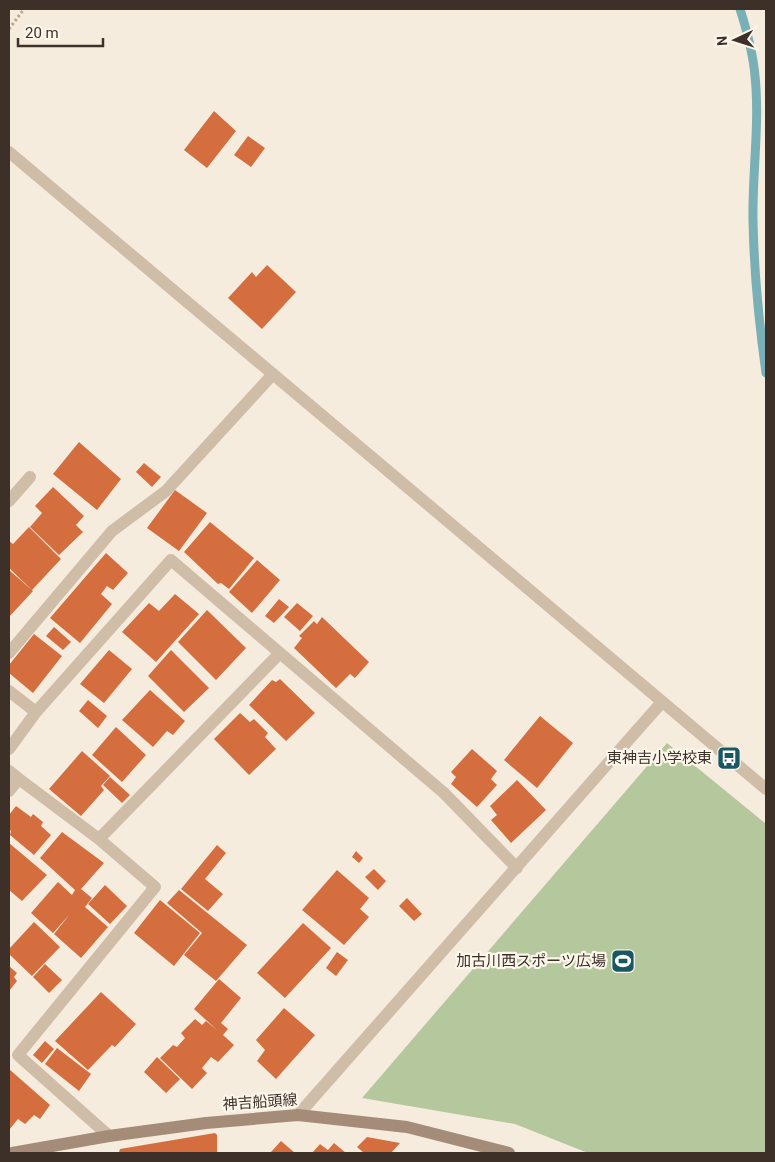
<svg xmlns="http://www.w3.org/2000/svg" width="775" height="1162" font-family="Roboto,'Noto Sans JP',sans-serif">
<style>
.green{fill:#b5c79c}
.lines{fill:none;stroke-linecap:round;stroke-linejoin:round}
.stream{stroke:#79afb6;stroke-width:9}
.building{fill:#d46e3e}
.path{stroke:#bca792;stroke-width:3;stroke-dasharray:2.5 2.5;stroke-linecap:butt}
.minor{stroke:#d0bda8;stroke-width:12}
.tertiary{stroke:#d0bda8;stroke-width:12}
.secondary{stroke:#a48c79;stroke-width:12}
.labels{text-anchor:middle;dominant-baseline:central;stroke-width:4.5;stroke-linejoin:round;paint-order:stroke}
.poi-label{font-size:15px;fill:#3c3029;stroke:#fcf6eb;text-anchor:end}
.street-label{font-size:15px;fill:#3c3029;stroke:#fcf6eb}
</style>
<rect width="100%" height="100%" fill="#f6ecde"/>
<!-- green -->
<path class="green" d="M667 743 766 824V1153H588L515 1124 362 1098Z"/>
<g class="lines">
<!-- stream -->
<path class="stream" d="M740 9C747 31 753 53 755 76 760 124 752 173 753 221 754 272 759 323 766 373"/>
</g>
<!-- building -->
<path class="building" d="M214 111 236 131 207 168 184 150Z
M248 136 265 148 251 167 234 155Z
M267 265 296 292 262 329 228 298 252 272 256 277Z
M79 442 121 479 97 510 53 474Z
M144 463 161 477 152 487 136 472Z
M53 487 84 516 76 525 83 532 59 555 30 527 42 513 35 506Z
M175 490 207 513 179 551 147 528Z
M210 522 254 558 229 589 221 583 218 584 184 552Z
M29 527 61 559 32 590 9 568V541L13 544Z
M106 553 128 573 113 590 107 586 101 594 112 604 80 643 50 618Z
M257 560 280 580 252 613 229 592Z
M9 570 33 591 9 617Z
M175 594 199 614 156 662 122 632 149 603 159 611Z
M279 599 289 607 274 623 265 616Z
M297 603 313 616 300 631 284 617Z
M207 610 246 648 216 680 178 642Z
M322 617 369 662 355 678 350 674 336 688 294 648 302 638 299 636 314 621 317 624Z
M54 627 71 642 63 650 46 636Z
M34 634 62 656 33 693 9 673V665Z
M109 650 132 669 104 703 80 684Z
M171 650 209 688 184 712 148 676Z
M280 679 315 713 286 741 249 705 272 680 276 682Z
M150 690 185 721 173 735 167 731 153 747 122 720Z
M88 700 107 716 98 728 79 711Z
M240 713 250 722 254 719 268 733 265 737 276 749 249 775 214 739Z
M540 716 573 743 537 788 504 760Z
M116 727 146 755 122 782 92 755Z
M472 749 497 771 491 779 497 785 477 807 451 784 456 777 451 772Z
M82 751 110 776 101 786 104 790 81 816 49 789Z
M110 777 130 795 122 803 103 785Z
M517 780 546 810 511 843 491 820 497 815 490 806Z
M16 806 31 817 33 814 43 822 41 826 51 835 34 855 10 835 11 831 9 829V815Z
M62 832 104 863 81 889 92 898 85 907 108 927 81 958 54 934 70 914 53 933 31 913 58 882 72 895 75 890 40 858Z
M9 843 47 875 22 901 9 890Z
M217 845 226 853 205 879 223 894 208 911 181 889Z
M356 851 363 858 359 863 352 857Z
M374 869 386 881 378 890 365 877Z
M337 870 369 898 360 909 369 917 344 945 302 910Z
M105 885 127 906 110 924 88 904Z
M179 890 247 945 216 981 184 955 202 933 167 903Z
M407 898 422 914 414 921 399 906Z
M160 900 200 933 174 966 134 933Z
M34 922 60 947 32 976 9 954V949Z
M303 923 331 948 285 998 257 973Z
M337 952 348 960 336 976 326 968Z
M45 964 62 980 49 993 33 977Z
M9 966 17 973 14 977 17 981 9 991Z
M219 979 241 998 221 1023 228 1029 223 1035 234 1045 218 1062 211 1057 202 1068 207 1073 192 1089 160 1058 173 1045 177 1047 185 1038 181 1033 195 1019 202 1025 206 1021 217 1030 194 1009Z
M101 992 136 1024 115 1047 112 1045 88 1070 55 1041Z
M284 1008 315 1035 276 1079 257 1061 265 1050 256 1040Z
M45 1041 54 1049 42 1063 33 1055Z
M57 1048 91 1074 79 1091 45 1064Z
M157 1057 180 1079 166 1093 144 1072Z
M9 1069 50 1105 40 1119 34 1115 25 1124 18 1119 9 1130Z
M215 1133 217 1135V1153L119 1152 120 1149Z
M367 1137 400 1143 391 1153H364L357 1147Z
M281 1141 295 1153H270Z
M334 1143 346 1153H312L320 1144 328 1150Z"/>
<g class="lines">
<!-- path -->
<path class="path" d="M9 29 24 9"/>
<!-- minor -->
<path class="minor" d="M9 501 30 477
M9 653 112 531 166 491 273 374
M9 691 36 712
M9 749 36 712 171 560 444 793 517 868
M9 771 19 779
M9 791 19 779 99 839 155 887 18 1055 109 1136
M99 839 279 654
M298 1115 662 702"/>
<!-- tertiary -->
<path class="tertiary" d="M9 152 766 789"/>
<!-- secondary -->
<path class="secondary" d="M12 1153 109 1136 206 1123 298 1115 407 1127 509 1153"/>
</g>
<!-- icons -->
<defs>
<g id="bus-square" transform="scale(1.25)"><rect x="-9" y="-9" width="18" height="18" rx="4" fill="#195863" stroke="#fcf6eb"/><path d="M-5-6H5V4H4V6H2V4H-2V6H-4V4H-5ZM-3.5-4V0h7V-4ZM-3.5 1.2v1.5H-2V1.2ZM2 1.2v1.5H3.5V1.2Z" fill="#fff"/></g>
<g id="stadium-square" transform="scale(1.25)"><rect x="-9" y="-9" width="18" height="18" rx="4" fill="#195863" stroke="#fcf6eb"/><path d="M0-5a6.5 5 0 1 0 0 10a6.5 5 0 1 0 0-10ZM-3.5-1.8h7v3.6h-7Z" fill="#fff"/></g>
</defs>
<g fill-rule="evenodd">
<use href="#bus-square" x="729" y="758"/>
<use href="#stadium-square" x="623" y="961"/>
</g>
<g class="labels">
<!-- poi labels -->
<g class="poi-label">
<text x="712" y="758">東神吉小学校東</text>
<text x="606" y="961">加古川西スポーツ広場</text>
</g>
<!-- street labels -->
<g class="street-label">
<text transform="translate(260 1102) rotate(-4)">神吉船頭線</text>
</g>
</g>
<!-- border -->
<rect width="775" height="1162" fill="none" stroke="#3c3029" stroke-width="20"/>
<!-- north arrow -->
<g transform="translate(735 40) rotate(266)" stroke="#fcf6eb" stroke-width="4" paint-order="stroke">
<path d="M0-4L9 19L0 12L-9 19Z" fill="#3c3029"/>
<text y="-8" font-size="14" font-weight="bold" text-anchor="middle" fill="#3c3029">N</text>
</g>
<!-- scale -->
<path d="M18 38v8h85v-8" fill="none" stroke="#3c3029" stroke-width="2.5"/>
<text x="25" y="38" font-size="15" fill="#3c3029" stroke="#fcf6eb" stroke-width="4" paint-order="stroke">20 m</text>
</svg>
